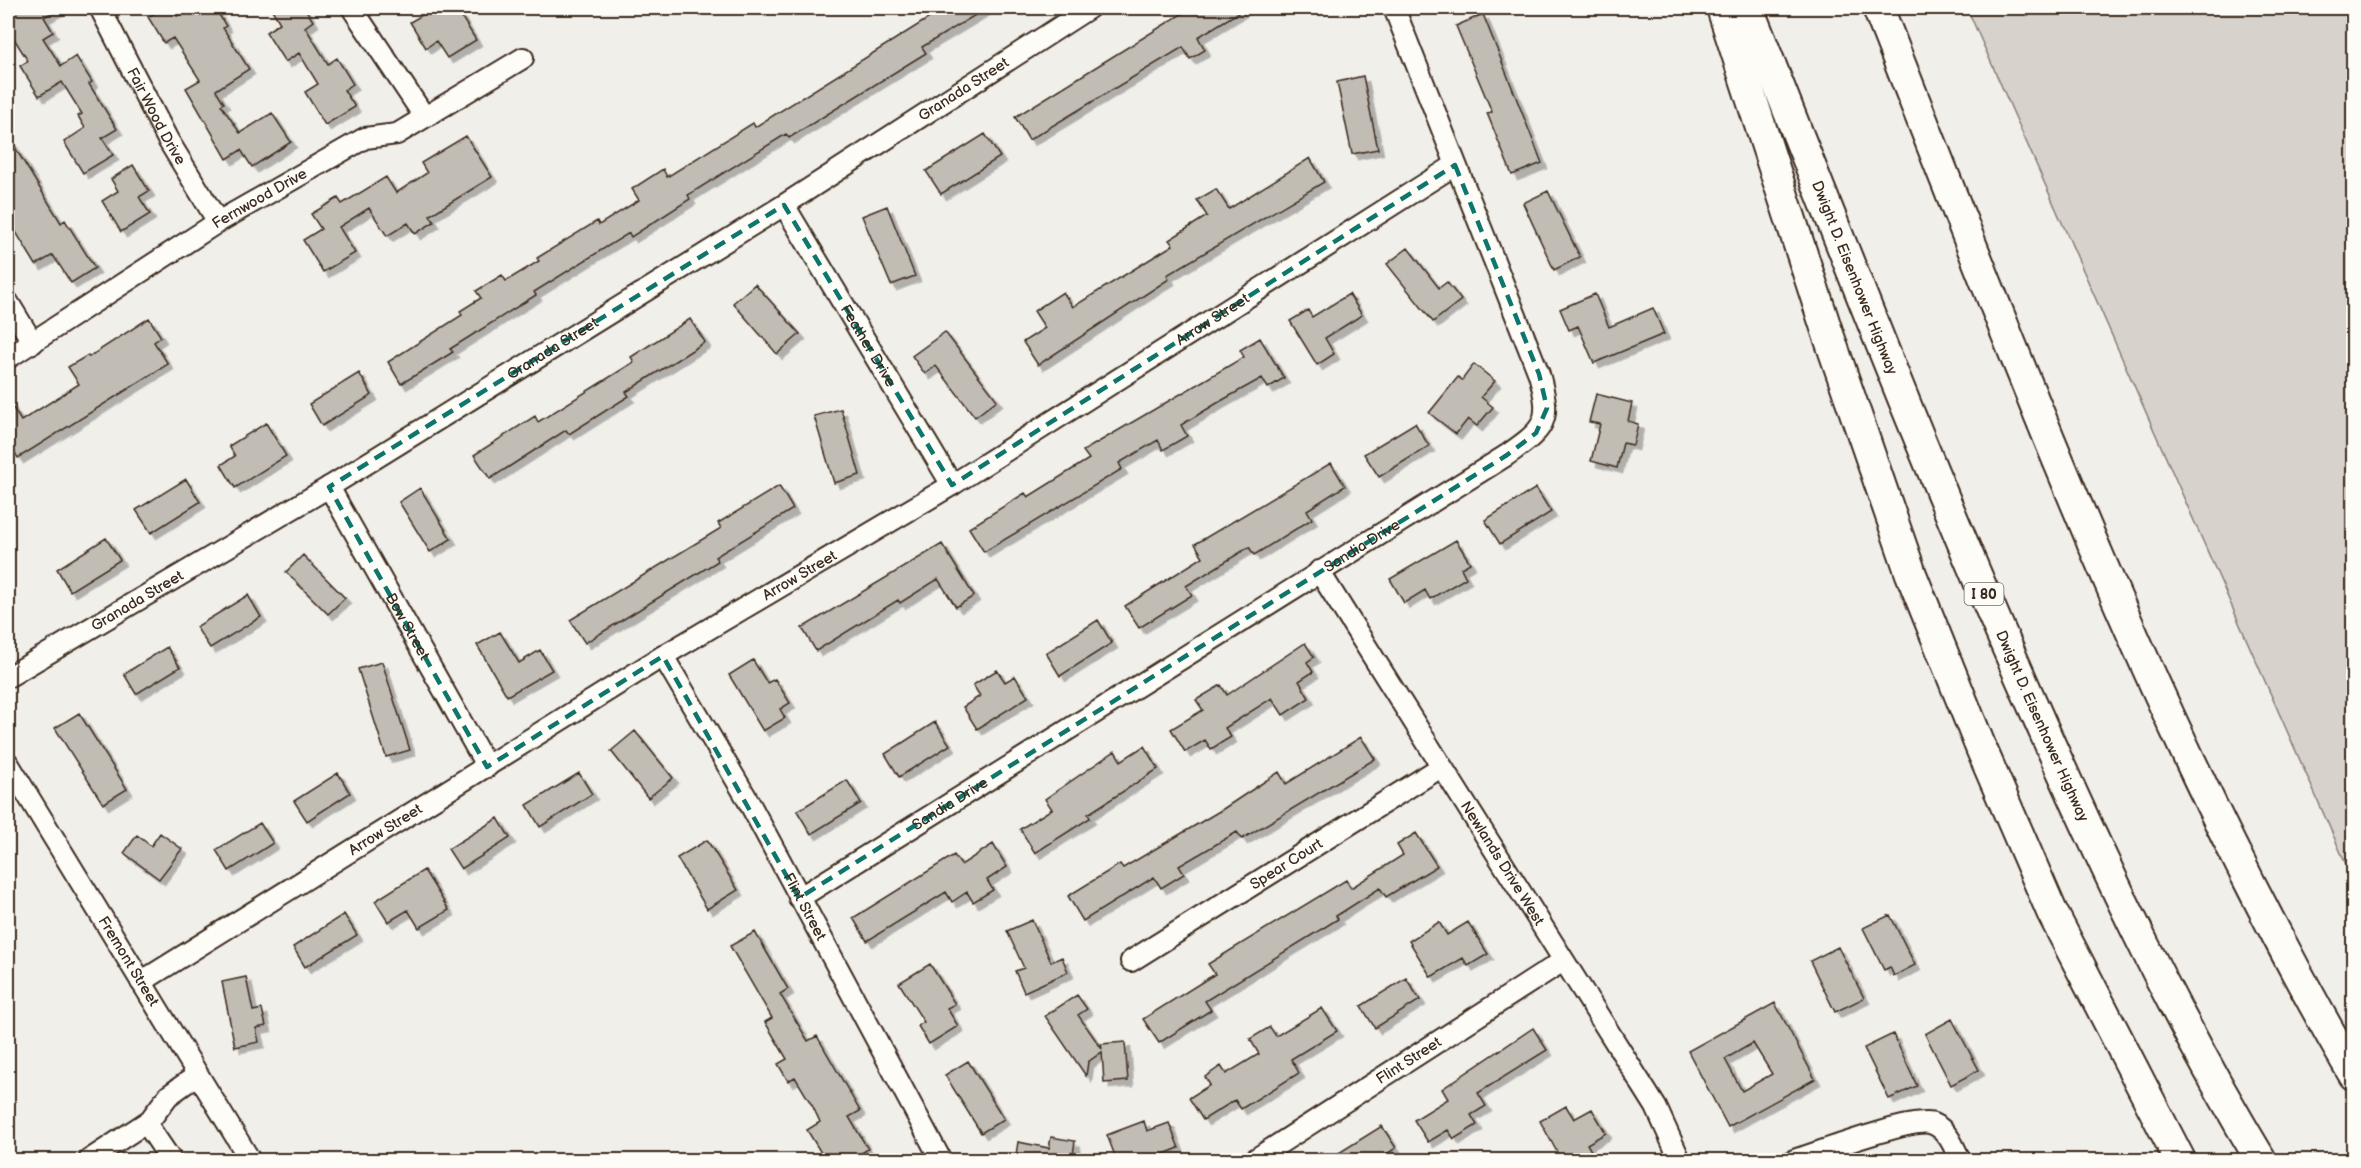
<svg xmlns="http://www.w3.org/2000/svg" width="2361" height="1168" font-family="'Balsamiq Sans',sans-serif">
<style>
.green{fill:#d7d2cc;stroke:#897e75;stroke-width:1.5}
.building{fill:#c1bcb4;stroke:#3b2a1e;stroke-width:1.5;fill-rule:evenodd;filter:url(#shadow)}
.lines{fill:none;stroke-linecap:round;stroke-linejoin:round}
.minor-casing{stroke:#3b2a1e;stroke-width:24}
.highway-casing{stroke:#3b2a1e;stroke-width:34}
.minor{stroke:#fdfcf7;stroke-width:20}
.highway{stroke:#fdfcf7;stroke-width:30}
.marked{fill:none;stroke:#0f766e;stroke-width:4.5;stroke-dasharray:12 8;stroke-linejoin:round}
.labels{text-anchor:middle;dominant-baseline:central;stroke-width:5;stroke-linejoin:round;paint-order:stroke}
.shield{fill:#fdfcf7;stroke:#75695f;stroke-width:1.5}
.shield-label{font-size:14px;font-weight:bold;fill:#3b2a1e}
.street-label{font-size:15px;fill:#3b2a1e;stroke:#fdfcf7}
</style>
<defs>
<filter id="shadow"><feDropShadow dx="5.5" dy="5.5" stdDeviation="0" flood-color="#0004"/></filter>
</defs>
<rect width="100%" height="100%" fill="#f1efea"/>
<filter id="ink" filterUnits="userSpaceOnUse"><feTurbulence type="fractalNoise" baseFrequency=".0167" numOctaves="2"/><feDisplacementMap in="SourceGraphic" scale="12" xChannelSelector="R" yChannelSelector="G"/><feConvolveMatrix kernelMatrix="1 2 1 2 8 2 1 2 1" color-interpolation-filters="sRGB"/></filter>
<g filter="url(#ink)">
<!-- green -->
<path class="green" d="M1967 8H2353V880Z"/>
<!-- building -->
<path class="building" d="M22 8H60L44 17 53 32 43 38 61 66 76 56 92 82 89 84 117 129 102 138 113 155 83 173 64 142 85 128 78 116 82 114 62 82 39 96 20 66 28 61 8 29V17Z
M163 8H171L177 16 190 8H215L226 26 223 28 249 69 216 90 224 103 221 105 240 133 272 113 291 142 252 167 241 150 227 159 186 88 200 80 173 38 164 43 148 17Z
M271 8H305L313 21 305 27 328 64 337 58 353 84 344 90 355 107 325 125 305 92 318 84 299 53 285 62 266 32 280 23Z
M434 8H456L476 40 447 58 436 41 426 48 410 22Z
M929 8H987L922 47 926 53 789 138 786 134 688 195 690 199 631 237 629 233 534 292 536 295 450 349 453 352 401 384 388 362 462 315 460 311 481 298 476 291 502 275 506 281 539 261 537 258 597 221 599 225 639 200 632 189 663 169 667 177 753 123 755 127 934 15Z
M1191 8H1246L1198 37 1205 50 1190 59 1183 47 1029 140 1015 117Z
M1483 14 1542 163 1512 175 1487 113 1492 112 1456 26Z
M1363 76 1378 149 1352 154 1337 82Z
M985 134 1000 157 941 194 926 171Z
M8 136 61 223 65 220 95 268 71 283 53 255 36 265 8 219Z
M466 136 492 177 430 215 434 222 415 234 408 223 387 236 369 208 339 227 355 253 323 272 303 240 321 229 311 214 338 198 342 204 386 177 396 193 427 173 421 163Z
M1310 158 1324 182 1167 275 1169 279 1038 365 1023 342 1045 328 1034 311 1063 292 1073 307 1173 245 1169 240 1207 216 1197 200 1216 189 1229 209Z
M133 165 149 191 139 197 150 214 121 232 102 201 118 191 111 179Z
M1548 191 1580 257 1554 270 1523 203Z
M887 206 915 276 891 285 862 216Z
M1408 248 1439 288 1447 282 1461 300 1433 322 1387 264Z
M755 284 800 334 777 354 733 303Z
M1349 294 1362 315 1325 338 1334 354 1317 365 1290 321 1308 310 1312 317Z
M1595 294 1609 327 1653 308 1664 334 1594 363 1578 326 1569 330 1560 309Z
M149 318 161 337 154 342 168 364 18 458 8 441V400L21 421 79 384 68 367 88 355 89 357Z
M690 319 705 342 626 392 629 396 569 434 566 430 490 479 474 455 535 416 538 422 634 362 631 357Z
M945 332 997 400 975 417 936 366 925 374 912 356Z
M1260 338 1284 378 1268 388 1262 378 1219 402 1181 425 1187 436 1163 450 1158 440 1119 463 1122 469 984 552 969 528 1025 493 1028 497 1089 459 1083 451 1244 357 1240 350Z
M1474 364 1495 381 1481 397 1493 407 1477 426 1468 419 1456 434 1429 413 1458 377 1462 380Z
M359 373 372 395 322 426 309 404Z
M1596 394 1632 403 1628 421 1638 424 1633 445 1623 443 1617 468 1591 461 1600 424 1589 422Z
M841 409 860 475 834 483 814 416Z
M266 423 286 456 235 488 221 465 235 456 229 446Z
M1415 423 1429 446 1379 477 1364 454Z
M1331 463 1345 486 1307 510 1312 519 1254 555 1249 547 1186 586 1192 595 1139 628 1125 606 1203 557 1195 544Z
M186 479 200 502 151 533 136 510Z
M779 486 793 509 715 557 718 561 585 643 570 620 721 528 718 523Z
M420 488 451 539 430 552 399 502Z
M1536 488 1551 512 1500 544 1485 520Z
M106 538 120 560 70 591 57 569Z
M1456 540 1470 563 1461 568 1466 578 1430 599 1425 590 1404 603 1390 579Z
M942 544 974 596 956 607 938 579 900 603 898 600 816 651 802 628Z
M303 555 345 598 328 614 286 572Z
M248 595 261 617 210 648 196 627Z
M1098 620 1112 643 1060 676 1046 653Z
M500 632 519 663 540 650 552 670 507 696 477 645Z
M1305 643 1314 657 1307 662 1313 672 1299 681 1309 698 1283 715 1272 698 1225 728 1231 737 1211 749 1205 740 1185 752 1171 729 1203 710 1196 700 1221 685 1227 695Z
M167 647 180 667 136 694 124 674Z
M753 660 767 683 775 679 790 703 780 709 785 718 763 731 729 675Z
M382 662 410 750 386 757 358 669Z
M997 670 1005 682 1015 676 1028 697 977 729 963 707 980 696 973 685Z
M79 713 127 789 103 804 55 728Z
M935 722 950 745 899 777 885 754Z
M635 731 673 778 648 798 611 751Z
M1361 737 1375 759 1242 839 1237 832 1179 866 1184 874 1161 888 1154 877 1083 921 1068 896 1120 864 1123 868 1223 809 1279 772 1286 784Z
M1144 746 1158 769 1088 814 1090 818 1035 853 1020 829 1052 809 1045 799 1115 751 1121 761Z
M338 773 350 793 307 821 294 801Z
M579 773 592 794 540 827 527 805Z
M847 780 861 803 811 834 797 811Z
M498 818 510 838 461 869 448 849Z
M260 823 273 843 229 871 216 850Z
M160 833 182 849 159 879 124 853 137 835 151 846Z
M1416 833 1437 866 1386 897 1380 888 1336 916 1338 919 1205 1001 1211 1010 1159 1043 1143 1019 1215 974 1208 964 1346 880 1351 888 1403 855 1397 845Z
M707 840 738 890 707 909 677 858Z
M993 844 1007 867 987 880 993 890 973 902 967 892 952 902 946 892 867 941 853 918 954 855 961 865Z
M424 870 449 910 419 928 408 910 388 922 375 901Z
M344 914 357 935 305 967 293 947Z
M1890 915 1915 965 1894 976 1890 967 1884 970 1863 928Z
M1032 920 1051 962 1062 957 1068 972 1024 992 1015 971 1024 968 1007 931Z
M1439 922 1447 935 1468 922 1488 954 1468 966 1463 958 1431 977 1409 941Z
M755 932 788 989 780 994 808 1041 817 1036 860 1111 849 1117 868 1149 849 1161H826L807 1130 820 1122 813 1107 795 1077 788 1081 778 1064 787 1059 765 1022 772 1018 730 946Z
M1838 947 1864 998 1835 1012 1810 961Z
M930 964 955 1004 947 1008 958 1026 929 1044 918 1026 924 1022 899 983Z
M246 977 253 1011 262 1009 266 1026 256 1028 259 1042 235 1047 222 982Z
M1406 978 1420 1000 1375 1028 1361 1006Z
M1077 995 1087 1009 1078 1015 1102 1049 1101 1044 1125 1042 1128 1081 1104 1083 1102 1052 1088 1062 1086 1076 1045 1016Z
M1775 1003 1815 1079 1728 1127 1688 1051ZM1753 1043 1772 1074 1742 1091 1725 1059Z
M1322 1008 1337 1031 1291 1059 1299 1073 1241 1109 1235 1100 1203 1120 1189 1098 1210 1085 1205 1077 1221 1066 1226 1074 1259 1054 1250 1039 1270 1027 1276 1036Z
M1952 1019 1979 1070 1951 1085 1925 1034Z
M1533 1028 1547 1050 1478 1093 1486 1106 1471 1115 1477 1125 1454 1139 1448 1130 1428 1142 1414 1120 1448 1099 1442 1089Z
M1893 1034 1917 1086 1889 1099 1864 1048Z
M968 1061 1004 1119 981 1133 945 1075Z
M1566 1106 1574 1119 1592 1109 1606 1133 1587 1144 1597 1161H1562L1540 1121Z
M1144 1121 1147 1131 1169 1123 1179 1148 1146 1161H1117L1107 1135Z
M1382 1126 1396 1148 1376 1161H1326Z
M1051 1137 1075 1141 1072 1161H1015L1018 1142 1049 1148Z"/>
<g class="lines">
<!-- minor casing -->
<g class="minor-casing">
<g id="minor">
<path id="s1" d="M100 8 168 140 218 222"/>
<path d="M352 8 424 116"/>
<path id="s2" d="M784 205 952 485"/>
<path d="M8 302 33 343"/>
<path id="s3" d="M8 358 218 222 365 138 397 134 523 58"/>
<path id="s4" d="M329 487 487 767"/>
<path id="s5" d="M1319 571 1656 1107 1680 1160"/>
<path id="s6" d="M663 656 745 795 941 1160"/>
<path id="s7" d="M8 677 329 487 784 205 1089 8"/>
<path id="s8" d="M8 763 250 1160"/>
<path id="s9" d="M799 898 1507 455C1546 428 1552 421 1539 374L1394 8"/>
<path id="s10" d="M1131 961 1441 767"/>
<path id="s11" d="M141 982 663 656 952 485 1455 165"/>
<path d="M146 1123 171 1160"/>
<path d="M89 1160 150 1120 168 1096 197 1075"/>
<path id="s12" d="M1254 1160 1563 961"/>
<path d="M1794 1160C1818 1153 1915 1116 1933 1124 1948 1130 1954 1147 1960 1160"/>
</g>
</g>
<!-- highway casing -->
<g class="highway-casing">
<g id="highway">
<path d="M1722 8 1827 331 1911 574 1981 748 2052 912 2180 1160"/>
<path id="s13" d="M1748 8C1843 248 1936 489 2041 724 2107 873 2177 1021 2261 1160"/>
<path d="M1878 8C2021 370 2158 738 2354 1075"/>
</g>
</g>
<!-- minor -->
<use href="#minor" class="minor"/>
<!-- highway -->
<use href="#highway" class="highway"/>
</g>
</g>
<!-- marked area -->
<path class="marked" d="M1455 165 1539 374 1547 408 1536 433 1507 455 799 898 663 656 487 767 329 487 784 205 952 485Z"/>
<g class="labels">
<!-- shield labels -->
<rect class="shield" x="1964.5" y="583" width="39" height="22" rx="4.5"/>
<g class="shield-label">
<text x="1984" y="594">I 80</text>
</g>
<!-- street labels -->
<g class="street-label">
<text stroke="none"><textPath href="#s7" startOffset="1122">Granada Street</textPath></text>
<text stroke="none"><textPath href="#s1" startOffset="122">Fair Wood Drive</textPath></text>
<text stroke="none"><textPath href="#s3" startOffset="298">Fernwood Drive</textPath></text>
<text stroke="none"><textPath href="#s13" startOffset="290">Dwight D. Eisenhower Highway</textPath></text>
<text stroke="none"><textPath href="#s11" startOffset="1260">Arrow Street</textPath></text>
<text stroke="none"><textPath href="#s2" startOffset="164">Feather Drive</textPath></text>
<text stroke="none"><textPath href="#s7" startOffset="636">Granada Street</textPath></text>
<text stroke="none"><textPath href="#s9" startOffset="664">Sandia Drive</textPath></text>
<text stroke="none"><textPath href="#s11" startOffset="774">Arrow Street</textPath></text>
<text stroke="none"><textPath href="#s7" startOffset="150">Granada Street</textPath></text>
<text stroke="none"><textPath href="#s4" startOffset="160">Bow Street</textPath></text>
<text stroke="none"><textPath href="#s13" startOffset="776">Dwight D. Eisenhower Highway</textPath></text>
<text stroke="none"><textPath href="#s9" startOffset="178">Sandia Drive</textPath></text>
<text stroke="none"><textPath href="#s11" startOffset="288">Arrow Street</textPath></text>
<text stroke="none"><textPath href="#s10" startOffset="183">Spear Court</textPath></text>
<text stroke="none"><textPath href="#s5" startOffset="345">Newlands Drive West</textPath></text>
<text stroke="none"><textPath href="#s6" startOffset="288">Flint Street</textPath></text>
<text stroke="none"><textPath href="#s8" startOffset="232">Fremont Street</textPath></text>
<text stroke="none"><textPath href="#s12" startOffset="184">Flint Street</textPath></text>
</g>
</g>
<!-- margin -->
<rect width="2361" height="1168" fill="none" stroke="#fdfcf7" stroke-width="30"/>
<rect x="15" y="15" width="2331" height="1138" fill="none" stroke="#3b2a1e" stroke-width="2" filter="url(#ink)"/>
</svg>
